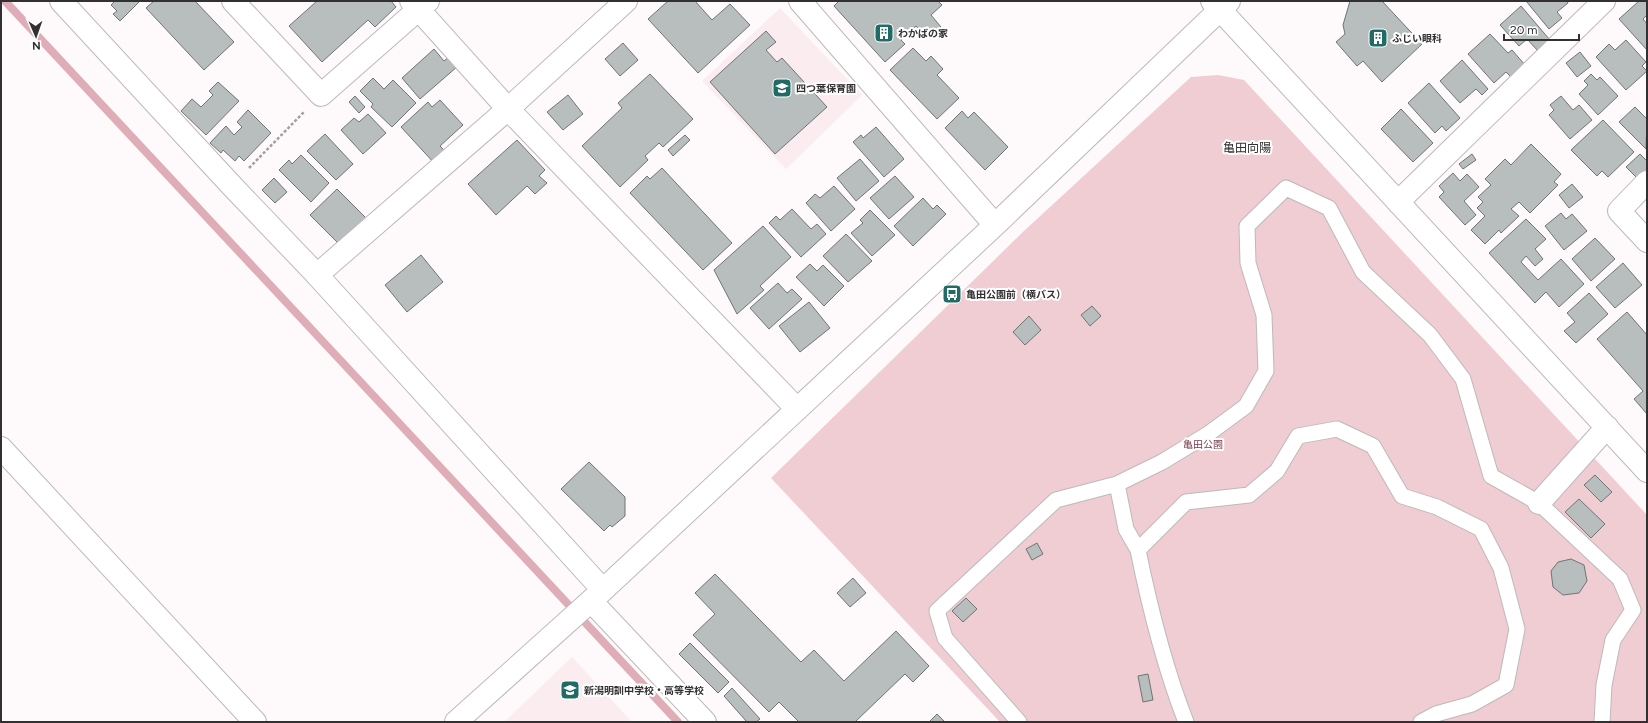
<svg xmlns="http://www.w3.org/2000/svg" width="1648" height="723" font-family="Figtree,'Noto Sans JP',sans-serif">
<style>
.built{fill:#fbecef}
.green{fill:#f0ccd3}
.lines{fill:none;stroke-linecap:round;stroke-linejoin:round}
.stream{stroke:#dfadb7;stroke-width:8}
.building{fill:#b8bebd;stroke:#6f7474}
.lane-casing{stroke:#beb9ba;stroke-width:17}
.street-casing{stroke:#beb9ba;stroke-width:24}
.secondary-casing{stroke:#beb9ba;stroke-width:24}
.path{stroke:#a39fa0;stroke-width:2.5;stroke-dasharray:3 2;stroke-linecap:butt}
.lane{stroke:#fff;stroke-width:15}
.street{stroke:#fff;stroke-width:22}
.secondary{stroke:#fff;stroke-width:22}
.labels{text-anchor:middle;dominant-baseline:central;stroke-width:4;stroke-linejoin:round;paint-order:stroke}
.poi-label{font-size:10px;font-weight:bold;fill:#323030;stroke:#fff;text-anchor:start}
.park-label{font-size:10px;fill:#7b3b4d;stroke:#fff}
.quarter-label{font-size:12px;fill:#323030;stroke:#fff}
</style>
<rect width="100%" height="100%" fill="#fef9fa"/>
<!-- built -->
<path class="built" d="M780 8 862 95 786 169 702 81Z
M572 657 632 722H504Z"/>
<!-- green -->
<path class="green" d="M1218 75 1244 80 1647 515V722H1000L771 478 1024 231 1191 77Z"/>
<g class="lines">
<!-- stream -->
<path class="stream" d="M5 1 678 722"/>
</g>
<!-- building -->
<path class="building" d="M115 1H140L120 21 113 14 117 11 111 5Z
M154 1H195L234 42 204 70 146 8Z
M317 1H391L396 7 375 27 368 20 322 62 289 26Z
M668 1H695L712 20 730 4 750 25 698 73 648 19Z
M839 1H938L942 5 931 15 941 27 928 38 916 26 901 40 905 44 885 62 834 6Z
M1350 1H1382L1422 44 1382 82 1363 61 1357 66 1336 42 1345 34 1343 25Z
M1526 1H1567L1568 3 1557 12 1562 18 1549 29Z
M1639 1H1647V15L1643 19 1647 24V50L1619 19Z
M1521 6 1550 40 1538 51 1527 39 1519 46 1500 25Z
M766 31 776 42 766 50 777 62 782 58 827 107 775 154 710 82Z
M1490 34 1508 53 1512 50 1525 65 1512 78 1506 72 1494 83 1468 54Z
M1626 40 1646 62 1642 66 1647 71 1626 90 1596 57 1609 44 1615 50Z
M623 43 638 60 620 76 605 59Z
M913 48 926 61 931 56 943 69 937 75 959 98 937 119 890 70Z
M434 49 444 61 449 57 458 66 420 99 402 78Z
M1580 52 1591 66 1577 77 1566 63Z
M1462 60 1488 89 1482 95 1476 89 1460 103 1440 81Z
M650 74 693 119 663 147 659 143 645 156 648 160 620 187 582 146 622 108 618 103Z
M1591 74 1597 80 1600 77 1618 96 1598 115 1579 94 1588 85 1584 81Z
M373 78 384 89 393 80 416 103 392 127 371 107 373 104 360 91Z
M218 82 239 101 206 135 181 111 192 99 201 107 213 95 209 91Z
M1429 83 1460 118 1446 131 1442 126 1435 133 1408 103Z
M568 95 583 114 563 130 547 112Z
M355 96 365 107 359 113 349 102Z
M1561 96 1573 110 1579 105 1592 120 1570 139 1549 115 1554 110 1550 105Z
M440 100 463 125 440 146 447 153 435 164 401 127 428 102 432 107Z
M1635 107 1647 119 1646 149 1619 122Z
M1401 109 1433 143 1413 162 1381 129Z
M248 110 271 133 244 161 239 156 235 161 223 150 221 153 210 143 226 126 234 135 242 127 237 122Z
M962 111 968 118 974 112 1008 147 985 170 945 128Z
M368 114 386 133 363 154 341 130 354 118 359 122Z
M1603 120 1634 152 1608 177 1602 171 1597 176 1571 150Z
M876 127 904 159 884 177 853 142 861 135 863 138Z
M325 134 353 164 336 180 307 151Z
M685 135 690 140 673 156 668 150Z
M517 140 545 170 539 176 547 183 535 194 527 186 496 215 468 184Z
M1531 144 1561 174 1554 182 1558 185 1530 213 1519 202 1511 209 1519 216 1501 233 1499 230 1485 244 1471 230 1485 216 1477 208 1483 202 1478 197 1491 185 1485 179 1505 159 1511 165Z
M1472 154 1476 160 1463 169 1459 164Z
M1640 154 1647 161V170L1638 179 1626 167Z
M301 155 329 183 311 202 279 170 289 160 292 164Z
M860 159 879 181 856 201 837 178Z
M662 168 732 243 703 270 630 193 647 176 650 179Z
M1453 173 1460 181 1467 174 1479 187 1464 201 1476 215 1465 225 1439 197 1444 192 1439 186Z
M895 176 914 197 889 219 870 198Z
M274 178 287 192 275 203 262 190Z
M1572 184 1583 197 1569 208 1559 195Z
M834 186 855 209 831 231 806 203 815 194 820 198Z
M337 189 366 218 339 244 310 215Z
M923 198 933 209 937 205 946 214 913 246 894 226Z
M792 209 811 229 817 224 826 234 801 257 769 223 776 216 780 220Z
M870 210 895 235 872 256 851 233 863 223 860 220Z
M1561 213 1566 219 1572 214 1587 231 1564 250 1545 226Z
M1526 219 1546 239 1535 249 1543 259 1535 266 1526 256 1521 262 1538 280 1561 259 1584 284 1559 307 1546 292 1535 303 1489 253Z
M763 226 791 257 760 286 764 290 737 314 714 270Z
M846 234 872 261 848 282 823 256Z
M1595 238 1615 259 1591 281 1572 259Z
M421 255 443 282 407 312 385 285Z
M1623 263 1642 285 1615 308 1596 287Z
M810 264 817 271 823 265 844 286 824 306 796 277Z
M778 283 787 293 792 289 802 299 769 329 750 308Z
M1589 293 1608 314 1576 343 1564 331 1575 322 1567 313Z
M809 302 830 328 800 352 779 326Z
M1092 306 1101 316 1090 326 1081 315Z
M1627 312 1647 335V414L1634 399 1643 391 1597 339Z
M1029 316 1041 330 1025 345 1013 332Z
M589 462 625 497V516L612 527 610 525 604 531 561 489Z
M1595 475 1612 492 1601 502 1584 485Z
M1579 499 1605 524 1591 538 1565 512Z
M1037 543 1043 554 1032 560 1026 549Z
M1571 559 1584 565 1587 581 1579 593 1563 595 1553 587 1551 571 1558 562Z
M715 574 801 662 814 650 844 681 896 631 929 666 913 682 905 674 855 722H799L779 702 769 712 693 635 715 614 695 593Z
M853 578 866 593 850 607 837 593Z
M966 598 977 609 963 622 952 611Z
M690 643 729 682 718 693 679 654Z
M1148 674 1153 700 1143 702 1138 676Z
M732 688 760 719 756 722H747L724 696Z
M937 714 945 722H929Z"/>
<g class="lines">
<!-- lane casing -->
<g class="lane-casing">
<path id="lane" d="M1117 484 1126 529 1138 550
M1019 722 945 638 937 611 1056 500 1117 484 1162 462 1208 434 1246 406 1266 371 1264 315 1248 263 1247 226 1286 188 1329 208 1363 272 1430 335 1463 379 1491 476 1539 503 1620 579 1633 610 1613 640 1604 685 1602 722
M1186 722C1164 666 1150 609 1138 550L1186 502 1249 495 1277 471 1298 436 1337 429 1373 446 1402 496 1437 507 1481 529 1501 568 1517 629 1506 685 1472 704 1436 714 1421 722"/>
</g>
<!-- street casing -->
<g class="street-casing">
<path id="street" d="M61 1 232 186 317 275
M233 1 321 95 428 1
M411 1 508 109 797 409
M1647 182 1619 211 1647 241
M1398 202 1604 1
M1539 503 1607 427
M591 601 705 722"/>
</g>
<!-- secondary casing -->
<g class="secondary-casing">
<path id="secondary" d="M800 1 995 225
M1212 1 1647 471
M1 448 255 722
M603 590 317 275 508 109 626 1
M456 722 603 590 995 225 1229 1"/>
</g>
<!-- path -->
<path class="path" d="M249 168 304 112"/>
<!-- lane -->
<use href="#lane" class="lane"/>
<!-- street -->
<use href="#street" class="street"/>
<!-- secondary -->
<use href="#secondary" class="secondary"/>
</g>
<!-- icons -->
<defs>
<g id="building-square" transform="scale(1)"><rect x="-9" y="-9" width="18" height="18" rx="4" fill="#216b66" stroke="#fff"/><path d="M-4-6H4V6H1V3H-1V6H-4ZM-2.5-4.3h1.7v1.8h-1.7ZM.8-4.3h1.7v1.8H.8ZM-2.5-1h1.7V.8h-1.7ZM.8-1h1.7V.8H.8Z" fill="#fff"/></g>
<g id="school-square" transform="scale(1)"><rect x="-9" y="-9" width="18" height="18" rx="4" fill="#216b66" stroke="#fff"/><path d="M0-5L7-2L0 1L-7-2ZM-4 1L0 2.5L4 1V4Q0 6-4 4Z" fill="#fff"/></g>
<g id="bus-square" transform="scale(1)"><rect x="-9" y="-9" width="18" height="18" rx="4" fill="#216b66" stroke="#fff"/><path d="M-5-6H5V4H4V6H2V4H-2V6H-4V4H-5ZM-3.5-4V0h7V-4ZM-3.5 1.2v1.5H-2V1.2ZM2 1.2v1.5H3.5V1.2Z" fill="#fff"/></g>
</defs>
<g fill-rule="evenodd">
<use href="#building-square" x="884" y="33"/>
<use href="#building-square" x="1378" y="38"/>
<use href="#school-square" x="782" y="88"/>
<use href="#bus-square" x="952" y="294"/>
<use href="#school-square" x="570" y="690"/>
</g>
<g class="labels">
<!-- poi labels -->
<g class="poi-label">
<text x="898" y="33">わかばの家</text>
<text x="1392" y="38">ふじい眼科</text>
<text x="796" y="88">四つ葉保育園</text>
<text x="966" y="294">亀田公園前（横バス）</text>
<text x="584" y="690">新潟明訓中学校・高等学校</text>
</g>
<!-- park labels -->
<g class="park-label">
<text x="1203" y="444">亀田公園</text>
</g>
<!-- quarter labels -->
<g class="quarter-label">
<text x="1247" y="148">亀田向陽</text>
</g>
</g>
<!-- border -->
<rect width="1648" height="723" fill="none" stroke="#323030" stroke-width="4"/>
<!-- north arrow -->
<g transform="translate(36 36) rotate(178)" stroke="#ffffff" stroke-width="3" paint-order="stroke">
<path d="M0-3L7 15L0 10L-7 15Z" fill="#323030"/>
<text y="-6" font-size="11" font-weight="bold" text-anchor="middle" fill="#323030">N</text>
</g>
<!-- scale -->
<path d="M1504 34v6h75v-6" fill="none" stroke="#323030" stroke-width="2"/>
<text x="1510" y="34" font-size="12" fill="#323030" stroke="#ffffff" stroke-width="3" paint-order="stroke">20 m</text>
</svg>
